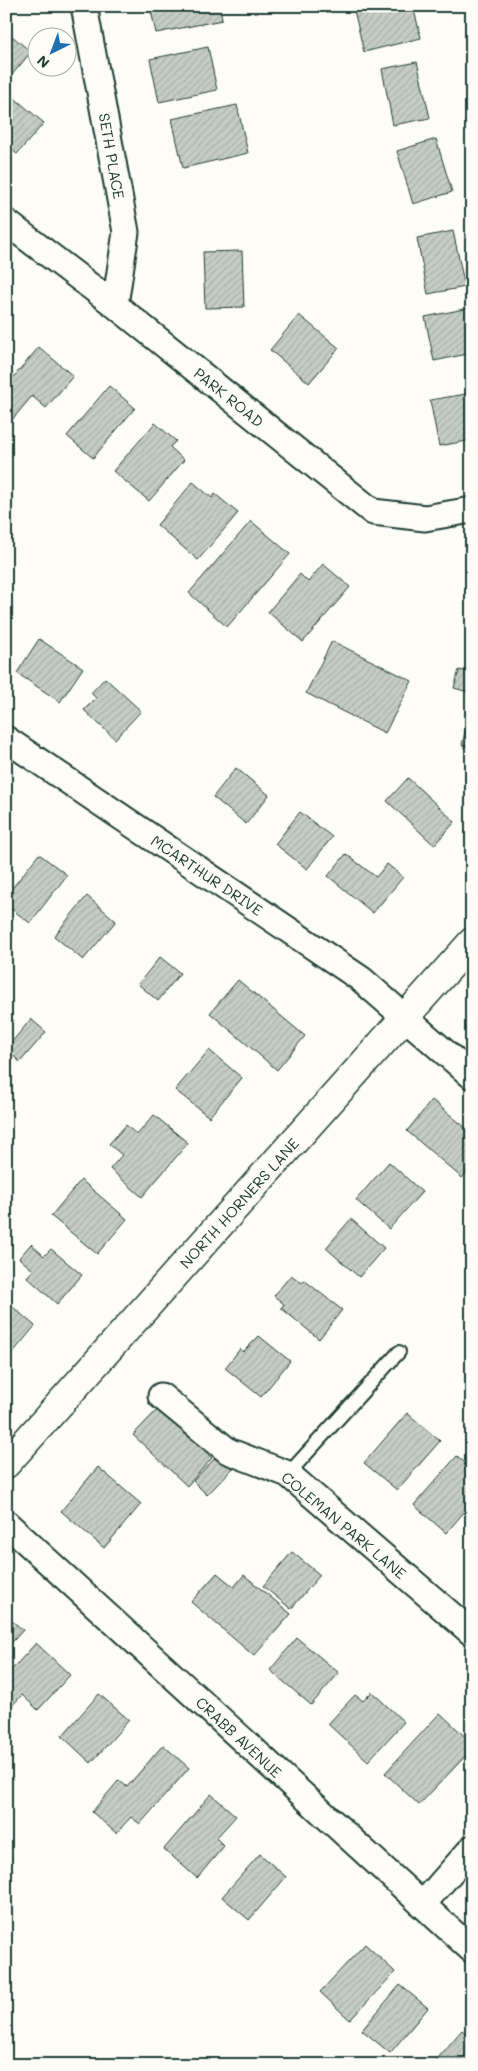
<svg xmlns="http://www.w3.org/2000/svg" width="478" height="2071" font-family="Mali,sans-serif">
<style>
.building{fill:url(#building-hatch);stroke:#1f3d34}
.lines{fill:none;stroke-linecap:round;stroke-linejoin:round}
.lane-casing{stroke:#1f3d34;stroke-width:16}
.street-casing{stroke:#1f3d34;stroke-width:29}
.secondary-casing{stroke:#1f3d34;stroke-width:31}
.lane{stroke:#fdfcf7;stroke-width:12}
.street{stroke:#fdfcf7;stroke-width:25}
.secondary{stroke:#fdfcf7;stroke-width:28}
.labels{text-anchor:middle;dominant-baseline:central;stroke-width:4;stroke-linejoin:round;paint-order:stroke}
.street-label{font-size:15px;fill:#1f3d34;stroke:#fdfcf7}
</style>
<defs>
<pattern id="building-hatch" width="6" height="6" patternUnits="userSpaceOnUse" patternTransform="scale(1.25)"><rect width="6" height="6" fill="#c6cdc7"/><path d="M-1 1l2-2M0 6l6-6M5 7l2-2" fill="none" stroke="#aab1ac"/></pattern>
</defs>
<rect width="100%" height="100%" fill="#fdfcf7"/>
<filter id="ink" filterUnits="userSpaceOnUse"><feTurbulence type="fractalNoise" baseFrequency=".02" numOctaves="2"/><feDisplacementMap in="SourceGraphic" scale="10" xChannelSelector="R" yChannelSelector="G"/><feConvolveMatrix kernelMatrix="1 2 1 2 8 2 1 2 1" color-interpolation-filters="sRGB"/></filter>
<g filter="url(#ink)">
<!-- building -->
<path class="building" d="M150 6H220L222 20 156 33Z
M353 6H413L421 38 364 52Z
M6 31 31 52 6 82Z
M208 47 217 90 159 102 150 59Z
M417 62 430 118 393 125 382 69Z
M12 96 44 123 17 154 6 145V102Z
M237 105 248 153 183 168 172 119Z
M436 139 452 192 413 204 397 151Z
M453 231 465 287 428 294 417 238Z
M242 251 244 307 205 308 203 252Z
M469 308 472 320V353L434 361 425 317Z
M299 315 339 348 309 383 270 350Z
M39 347 73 376 46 408 32 396 6 427V386Z
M109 386 135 408 93 458 67 436Z
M472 393V440L439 446 430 400Z
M155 423 176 441 170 447 184 460 149 501 113 471Z
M193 482 212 498 215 494 238 513 198 560 157 525Z
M251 521 290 554 227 627 189 593Z
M323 564 350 587 303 642 268 612 300 574 308 582Z
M39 639 83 668 60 702 17 673Z
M332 641 412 681 385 733 306 693Z
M459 670 472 673V693L454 688Z
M105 678 141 711 115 739 84 710 96 698 91 693Z
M472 701V747L462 745Z
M236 768 269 795 246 824 213 797Z
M408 778 455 822 434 845 387 801Z
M300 812 332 837 307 869 275 844Z
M39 854 67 875 30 923 6 905V896Z
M346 854 376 877 387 864 403 877 373 913 328 876Z
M87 896 116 921 83 960 54 936Z
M160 957 180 973 158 1001 138 984Z
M238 980 305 1036 277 1070 210 1013Z
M31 1019 46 1032 20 1062 6 1049Z
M209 1050 242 1078 209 1117 175 1090Z
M432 1100 472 1133V1166L462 1178 407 1131Z
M154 1115 188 1143 142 1197 110 1169 122 1155 109 1144 126 1125 137 1135Z
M389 1162 422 1192 389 1229 356 1200Z
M81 1180 127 1219 97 1254 51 1216Z
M351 1219 384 1248 359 1277 326 1248Z
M31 1244 44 1256 51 1249 82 1275 57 1304 27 1277 33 1270 19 1258Z
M291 1275 302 1283 304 1280 342 1310 319 1339 281 1308 284 1304 274 1296Z
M7 1302 35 1326 10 1356 6 1353Z
M259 1336 290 1361 261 1397 225 1368 240 1349 243 1352Z
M159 1408 212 1458 187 1486 133 1435Z
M407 1413 440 1441 397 1490 364 1463Z
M220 1453 234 1467 207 1495 193 1481Z
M457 1456 472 1469V1503L446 1533 414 1505Z
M98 1467 141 1504 104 1548 61 1511Z
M292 1552 320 1575 291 1609 263 1586Z
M217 1573 234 1587 244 1575 291 1614 254 1656 191 1602Z
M6 1616 23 1630 6 1649Z
M297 1638 339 1673 311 1705 270 1670Z
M36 1643 70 1675 38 1710 22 1695 6 1712V1676Z
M372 1692 404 1722 368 1761 328 1724 355 1695 363 1701Z
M99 1694 129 1720 91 1763 62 1736Z
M440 1713 472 1743V1749L419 1805 385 1773Z
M163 1745 189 1768 140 1824 131 1817 116 1833 92 1812 119 1780 127 1787Z
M211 1794 236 1816 216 1838 224 1846 197 1878 164 1849Z
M260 1854 286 1877 249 1920 222 1897Z
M365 1944 395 1972 350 2020 320 1992Z
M400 1985 428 2008 390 2053 362 2030Z
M462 2030 472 2038V2065H432Z"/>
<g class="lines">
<!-- lane casing -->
<g class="lane-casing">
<path id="lane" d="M288 1474 399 1352"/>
</g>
<!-- street casing -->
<g class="street-casing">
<path id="street" d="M84 6 126 232 115 305
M6 222 115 305 373 512 425 518 472 510
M6 739 361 979 472 1076
M161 1396 228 1451 288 1474 472 1633
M6 1523 472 1950
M422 1905 472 1848"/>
</g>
<!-- secondary casing -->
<g class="secondary-casing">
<path id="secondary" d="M6 1464 472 942"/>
</g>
<!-- lane -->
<use href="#lane" class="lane"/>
<!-- street -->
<use href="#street" class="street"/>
<!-- secondary -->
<use href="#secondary" class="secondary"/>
</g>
</g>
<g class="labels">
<!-- street labels -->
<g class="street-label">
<text transform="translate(112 156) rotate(80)">SETH PLACE</text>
<text transform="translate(229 397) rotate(39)">PARK ROAD</text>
<text transform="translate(207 875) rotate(34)">MCARTHUR DRIVE</text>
<text transform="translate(239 1203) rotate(-48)">NORTH HORNERS LANE</text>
<text transform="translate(344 1525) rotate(40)">COLEMAN PARK LANE</text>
<text transform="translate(239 1737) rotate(43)">CRABB AVENUE</text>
</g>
</g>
<!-- margin -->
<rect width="478" height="2071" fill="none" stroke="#fdfcf7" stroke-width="25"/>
<rect x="12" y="12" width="453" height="2046" fill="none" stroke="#1f3d34" stroke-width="2" filter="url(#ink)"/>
<!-- north arrow -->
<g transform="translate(52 52) rotate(222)"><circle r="24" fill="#fdfcf7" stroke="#a4b0a9"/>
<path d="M0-4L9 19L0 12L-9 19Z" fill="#1f6fb2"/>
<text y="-8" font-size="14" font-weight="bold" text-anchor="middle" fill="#1f3d34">N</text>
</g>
</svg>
